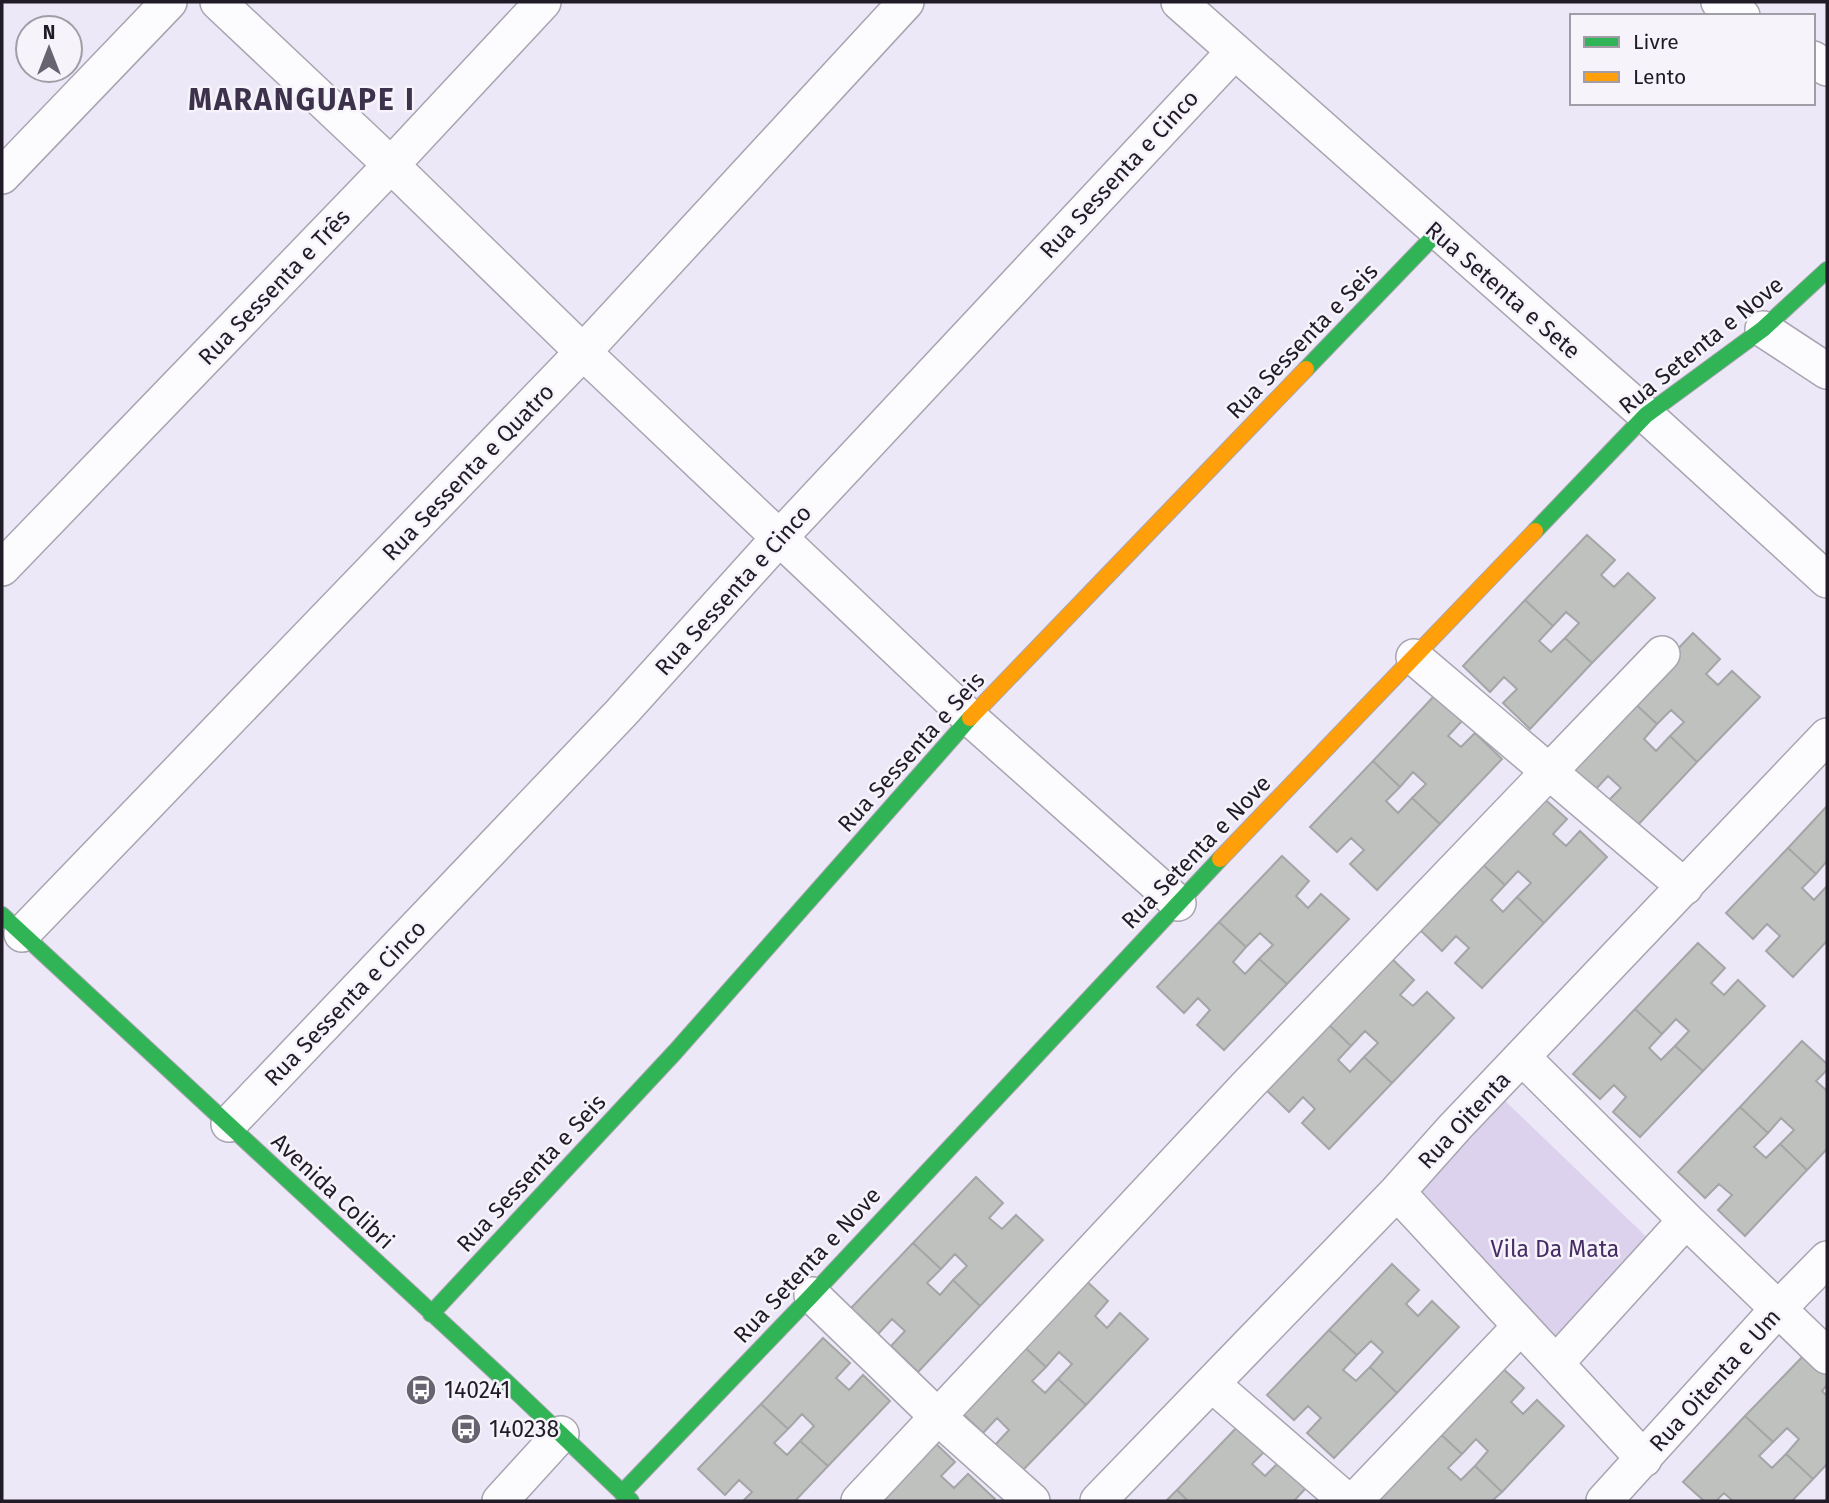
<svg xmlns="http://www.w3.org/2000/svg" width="1829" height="1503" font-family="'Fira Sans',sans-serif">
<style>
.green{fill:#dcd2ee}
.building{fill:#bfc1bf;stroke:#a4a5a6;stroke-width:2}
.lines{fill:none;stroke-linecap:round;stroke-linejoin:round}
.street-casing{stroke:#a8a4b0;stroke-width:38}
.fast-casing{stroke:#a8a4b0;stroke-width:18}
.slow-casing{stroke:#a8a4b0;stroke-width:18}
.street{stroke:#fcfcfe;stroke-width:35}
.fast{stroke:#30b455;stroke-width:16}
.slow{stroke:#ff9f0a;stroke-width:16}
.labels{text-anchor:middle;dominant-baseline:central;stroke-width:5;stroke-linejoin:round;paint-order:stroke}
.street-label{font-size:23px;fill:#201b27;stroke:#f6f3fa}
.park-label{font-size:23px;fill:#472d65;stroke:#f6f3fa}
.poi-label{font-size:23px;fill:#201b27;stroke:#f6f3fa;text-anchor:start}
.district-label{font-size:30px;font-weight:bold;letter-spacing:2px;fill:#3d324c;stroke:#f6f3fa}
</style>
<rect width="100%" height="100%" fill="#ede8f7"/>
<!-- green -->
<path class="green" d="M1500 1096 1656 1246 1556 1355 1404 1192Z"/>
<!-- building -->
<path class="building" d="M1587 535 1615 560 1601 575 1614 587 1628 573 1655 598 1592 663 1565 638 1579 623 1566 612 1553 626 1525 600Z
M1525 600 1553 626 1539 641 1551 652 1565 638 1592 663 1530 729 1503 703 1517 689 1504 677 1490 692 1463 666Z
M1693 633 1720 659 1706 674 1718 685 1732 671 1760 697 1697 762 1670 736 1684 722 1671 710 1657 724 1630 699Z
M1435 695 1462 721 1448 736 1461 747 1475 733 1502 759 1440 824 1412 798 1426 784 1413 772 1400 787 1373 761Z
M1630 699 1657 724 1644 739 1656 751 1670 736 1697 762 1635 828 1607 802 1621 788 1608 776 1595 790 1568 765Z
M1373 761 1400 787 1386 801 1398 813 1412 798 1440 824 1377 890 1350 864 1364 850 1351 838 1337 852 1310 827Z
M1539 794 1567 819 1553 834 1566 846 1580 831 1607 857 1544 923 1517 897 1531 883 1518 871 1505 885 1477 859Z
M1827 806V861L1816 874 1788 848Z
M1788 848 1816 874 1802 888 1814 900 1827 886V941L1793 977 1766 951 1780 936 1767 924 1753 939 1726 913Z
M1282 856 1309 881 1296 896 1308 908 1321 894 1349 919 1287 984 1259 959 1273 945 1260 933 1246 947 1219 922Z
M1477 859 1505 885 1491 900 1503 912 1517 897 1544 923 1482 988 1455 963 1469 948 1456 936 1442 951 1415 925Z
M1219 922 1246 947 1233 962 1245 974 1259 959 1287 984 1224 1050 1197 1025 1210 1010 1198 998 1184 1013 1157 987Z
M1698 943 1725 968 1711 983 1724 995 1738 980 1765 1006 1703 1071 1675 1046 1689 1031 1676 1019 1662 1034 1635 1009Z
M1387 954 1414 980 1400 995 1413 1006 1427 992 1454 1018 1392 1083 1364 1057 1378 1043 1365 1031 1351 1046 1324 1020Z
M1635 1009 1662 1034 1649 1048 1661 1060 1675 1046 1703 1071 1640 1137 1613 1112 1626 1097 1614 1085 1600 1099 1573 1074Z
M1324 1020 1351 1046 1338 1060 1350 1072 1364 1057 1392 1083 1329 1149 1302 1123 1315 1109 1303 1097 1289 1112 1262 1086Z
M1802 1041 1827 1064V1070L1816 1081 1827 1091V1149L1807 1170 1780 1144 1794 1130 1781 1118 1768 1133 1740 1107Z
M1740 1107 1768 1133 1754 1147 1766 1158 1780 1144 1807 1170 1745 1236 1718 1210 1732 1195 1719 1184 1705 1198 1678 1172Z
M976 1177 1003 1203 989 1218 1002 1229 1016 1215 1043 1240 980 1306 953 1280 967 1266 955 1254 941 1269 913 1243Z
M913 1243 941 1269 927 1283 940 1295 953 1280 980 1306 918 1372 891 1346 905 1331 892 1319 878 1334 851 1308Z
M1392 1264 1419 1290 1406 1304 1418 1316 1432 1301 1459 1327 1397 1393 1370 1367 1383 1352 1371 1341 1357 1355 1329 1330Z
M1081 1276 1108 1301 1095 1316 1107 1328 1120 1313 1148 1339 1086 1405 1058 1379 1072 1364 1059 1352 1046 1367 1018 1341Z
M1329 1330 1357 1355 1343 1370 1356 1381 1370 1367 1397 1393 1334 1458 1307 1433 1321 1418 1308 1406 1294 1420 1267 1395Z
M823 1338 850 1363 836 1378 849 1390 863 1375 890 1401 828 1466 800 1441 814 1426 802 1414 788 1429 761 1404Z
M1018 1341 1046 1367 1032 1381 1045 1393 1058 1379 1086 1405 1023 1470 995 1445 1009 1430 997 1418 983 1433 956 1407Z
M1808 1351 1827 1369V1385L1822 1391 1827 1396V1464L1813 1479 1786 1454 1799 1439 1787 1428 1773 1442 1745 1416Z
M1497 1363 1524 1388 1511 1402 1523 1414 1537 1400 1564 1426 1502 1492 1475 1466 1488 1451 1476 1439 1462 1454 1434 1428Z
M761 1404 788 1429 774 1443 787 1455 800 1441 828 1466 795 1501H743L752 1492 739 1480 725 1495 698 1469Z
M1745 1416 1773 1442 1759 1456 1772 1468 1786 1454 1813 1479 1792 1501H1733L1724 1493 1716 1501H1704L1683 1482Z
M1239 1425 1266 1450 1252 1464 1265 1476 1279 1462 1306 1488 1294 1501H1188L1177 1490Z
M1434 1428 1462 1454 1448 1468 1461 1480 1475 1466 1502 1492 1492 1501H1380L1372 1493Z
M928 1436 955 1462 941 1476 954 1488 968 1474 995 1499 993 1501H866Z
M1177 1490 1188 1501H1166Z"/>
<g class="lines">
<!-- street casing -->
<g class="street-casing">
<path id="street" d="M218 2 391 165 583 352 970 718 1178 903
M1179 2 1646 415 1827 580
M1719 2 1742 16
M1813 59 1827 68
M2 176 169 2
M1763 329 1827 371
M2 568 391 165 543 2
M1414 657 1685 887
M22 934 583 352 906 2
M1522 1057 1686 1220 1827 1356
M229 1124 621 713 780 537 1234 52
M1397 1192 1644 1459
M812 1295 938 1417 1032 1501
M1556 1363 1686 1220
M1213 1385 1347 1501
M500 1501 561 1434
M859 1501 1246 1087 1662 654
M1098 1501 1397 1192 1455 1127 1827 736
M1354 1501 1520 1327
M1604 1501 1778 1309 1827 1259"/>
</g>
<!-- fast casing -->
<g class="fast-casing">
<path id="fast" d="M1306 369 1437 233
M1535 531 1646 415 1763 329 1827 270
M2 915 501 1377 631 1501
M431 1314 675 1052 970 718
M622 1493 812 1295 1220 859"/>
</g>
<!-- slow casing -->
<g class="slow-casing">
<path id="slow" d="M970 718 1306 369
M1220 859 1535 531"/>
</g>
<!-- street -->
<use href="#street" class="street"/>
<!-- fast -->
<use href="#fast" class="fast"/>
<!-- slow -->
<use href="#slow" class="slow"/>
</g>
<!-- icons -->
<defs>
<g id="bus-disc" transform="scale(1.575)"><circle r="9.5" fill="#686370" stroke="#f6f3fa"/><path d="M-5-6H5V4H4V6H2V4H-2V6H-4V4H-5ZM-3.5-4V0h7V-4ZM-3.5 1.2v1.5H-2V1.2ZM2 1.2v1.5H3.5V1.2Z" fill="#fff"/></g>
</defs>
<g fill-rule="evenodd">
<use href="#bus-disc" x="421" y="1390"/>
<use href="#bus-disc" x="466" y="1429"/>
</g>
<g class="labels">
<!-- street labels -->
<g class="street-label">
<text transform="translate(1119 174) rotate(-47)">Rua Sessenta e Cinco</text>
<text transform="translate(274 287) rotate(-46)">Rua Sessenta e Três</text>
<text transform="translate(1503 290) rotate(41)">Rua Setenta e Sete</text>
<text transform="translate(1302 341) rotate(-46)">Rua Sessenta e Seis</text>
<text transform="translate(1701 345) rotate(-39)">Rua Setenta e Nove</text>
<text transform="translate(468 472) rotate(-46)">Rua Sessenta e Quatro</text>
<text transform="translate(733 590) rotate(-48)">Rua Sessenta e Cinco</text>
<text transform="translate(911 752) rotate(-48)">Rua Sessenta e Seis</text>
<text transform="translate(1196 852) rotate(-46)">Rua Setenta e Nove</text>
<text transform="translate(345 1003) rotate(-46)">Rua Sessenta e Cinco</text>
<text transform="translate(1464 1120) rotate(-47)">Rua Oitenta</text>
<text transform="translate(531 1173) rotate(-47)">Rua Sessenta e Seis</text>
<text transform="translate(333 1191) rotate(43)">Avenida Colibri</text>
<text transform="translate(807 1265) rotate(-47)">Rua Setenta e Nove</text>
<text transform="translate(1715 1380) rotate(-48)">Rua Oitenta e Um</text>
</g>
<!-- park labels -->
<g class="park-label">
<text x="1555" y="1249">Vila Da Mata</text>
</g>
<!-- poi labels -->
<g class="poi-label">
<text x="444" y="1390">140241</text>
<text x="489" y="1429">140238</text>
</g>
<!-- district labels -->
<g class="district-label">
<text x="302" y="100">MARANGUAPE I</text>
</g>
</g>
<!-- border -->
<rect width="1829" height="1503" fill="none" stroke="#201b27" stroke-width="7"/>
<!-- legend -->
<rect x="1570" y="14" width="245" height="91" fill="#f6f3fa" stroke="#a09da6" stroke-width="2"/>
<rect x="1584" y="37" width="35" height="10" fill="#30b455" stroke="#a09da6" stroke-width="2"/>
<text x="1633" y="49" font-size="21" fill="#201b27">Livre</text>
<rect x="1584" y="72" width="35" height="10" fill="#ff9f0a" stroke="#a09da6" stroke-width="2"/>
<text x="1633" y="84" font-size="21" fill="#201b27">Lento</text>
<!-- north arrow -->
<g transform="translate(49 49)"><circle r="33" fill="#f6f3fa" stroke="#a09da6" stroke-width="2"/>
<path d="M0-5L12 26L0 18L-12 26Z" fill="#686370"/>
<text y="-10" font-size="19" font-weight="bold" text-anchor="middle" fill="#201b27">N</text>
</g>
</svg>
